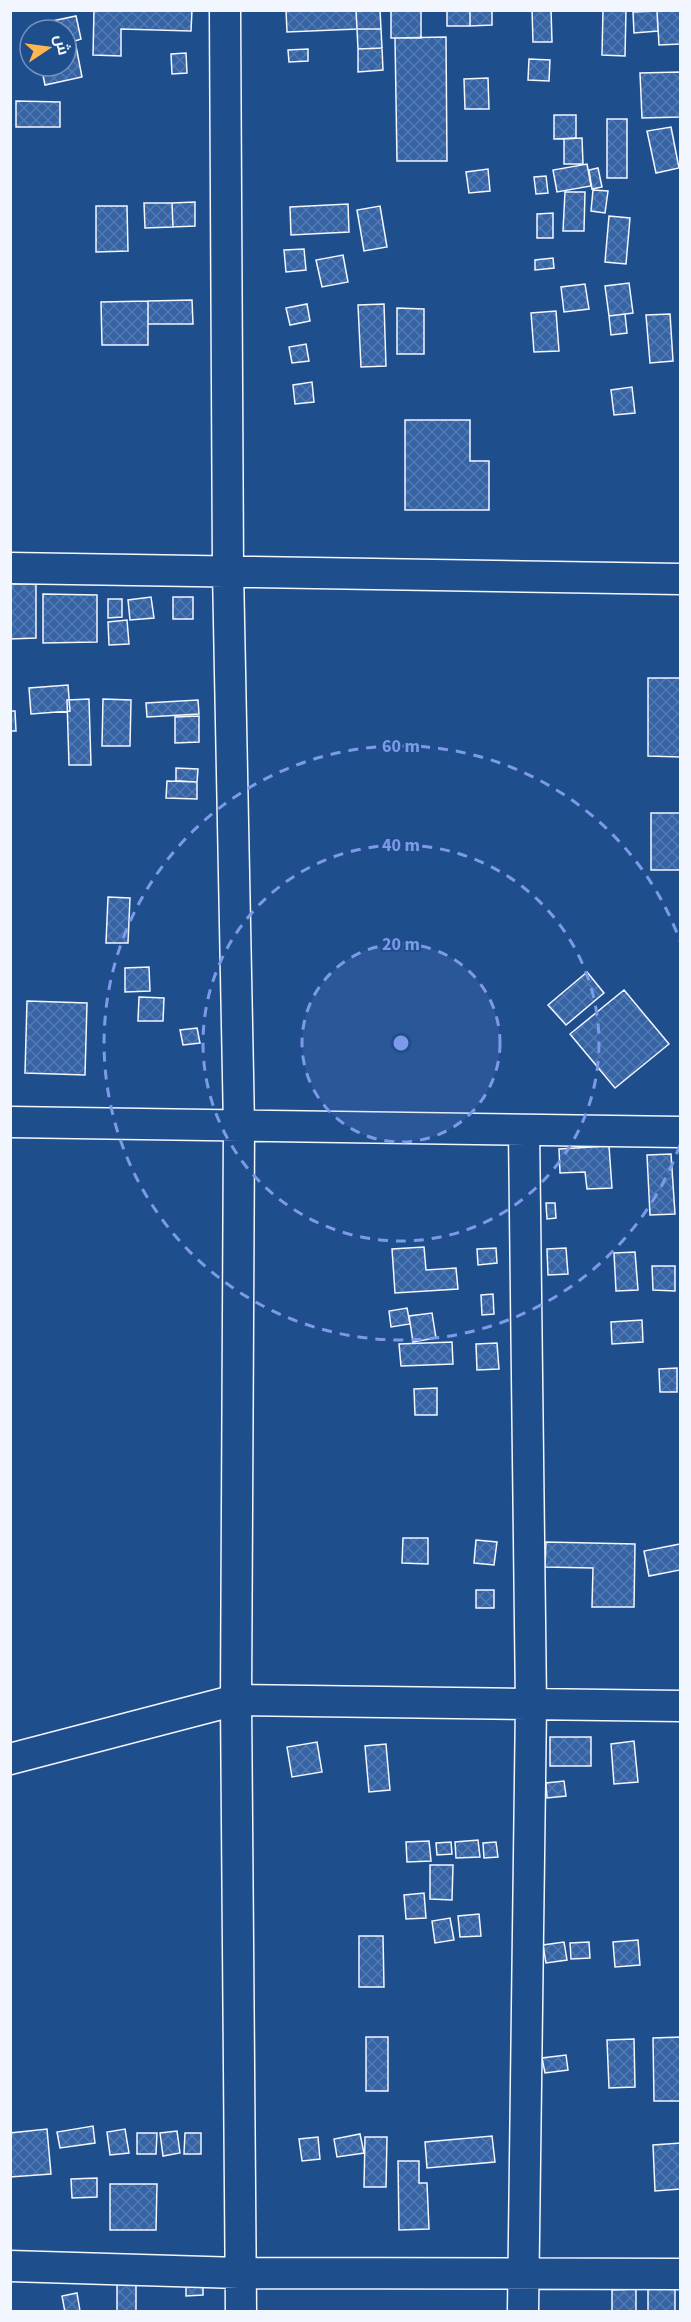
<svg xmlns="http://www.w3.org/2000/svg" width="691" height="2322" font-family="'Source Sans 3',Cairo,sans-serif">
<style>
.building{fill:url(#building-cross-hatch);stroke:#f2f6ff;stroke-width:1.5}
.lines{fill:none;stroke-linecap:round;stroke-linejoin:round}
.street-casing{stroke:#f2f6ff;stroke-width:33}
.street{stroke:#1f4e8c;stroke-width:30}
.ring{fill:none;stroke:#7d9aea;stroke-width:3;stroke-dasharray:10 8}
.centre{fill:#7d9aea;stroke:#1f4e8c;stroke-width:3}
.ring-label{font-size:18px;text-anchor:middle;font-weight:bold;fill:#7d9aea;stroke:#1f4e8c;stroke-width:4.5;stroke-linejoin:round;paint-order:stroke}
</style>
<defs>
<pattern id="building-cross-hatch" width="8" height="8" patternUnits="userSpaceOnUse" patternTransform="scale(1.5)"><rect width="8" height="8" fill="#3563a3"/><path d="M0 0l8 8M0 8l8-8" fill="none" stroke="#537ab1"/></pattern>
</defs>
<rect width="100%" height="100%" fill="#1f4e8c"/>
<!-- building -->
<path class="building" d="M94 10H192L191 31 121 29V56L93 55Z
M286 10H356L357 29 287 32Z
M356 10H380L381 29H357Z
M391 10H421V38H391Z
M447 10H470V26H447Z
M470 10H492V25L470 26Z
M532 10H551L552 42H533Z
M603 10H626L625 56 602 55Z
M680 10V44L659 45 657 11Z
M657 11 658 31 634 33 633 12Z
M76 16 81 39 75 41 82 77 45 85 41 66H66V30H34L33 25Z
M357 29H381L382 48 358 49Z
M446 37 447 161H397L395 38Z
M382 48 383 70 358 72V49Z
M308 49V61L289 62 288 50Z
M186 53 187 73 172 74 171 54Z
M529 59 550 60 549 81 528 80Z
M680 72V117L642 118 640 73Z
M488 78 489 109H465L464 79Z
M16 101 60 102V127H16Z
M554 115H576V138L554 139Z
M607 119H627V178H607Z
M671 127 679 168 656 173 647 131Z
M582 138 583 164H564V139Z
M587 164 591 186 557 192 553 170Z
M598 168 602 187 592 189 589 170Z
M488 169 490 191 469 193 466 172Z
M546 176 548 193 536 194 534 177Z
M593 190 608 191 605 213 591 211Z
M565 192H585L584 231H563Z
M195 202V226L173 227 172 203Z
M144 203H172L173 227 145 228Z
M348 204 349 232 291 235 290 207Z
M96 206H127L128 251 96 252Z
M380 206 387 247 364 251 357 210Z
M553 213V238H537V214Z
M609 216 630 218 626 264 605 262Z
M304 249 306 270 286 272 284 250Z
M343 255 348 282 322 287 316 260Z
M553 258 554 268 535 270V260Z
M629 283 633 313 609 316 605 286Z
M585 284 589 309 564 312 561 287Z
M192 300 193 324H148V301Z
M148 301V345H102L101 302Z
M307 304 310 321 290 325 286 308Z
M384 304 386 366 361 367 358 305Z
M397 308 424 309V354H397Z
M556 311 559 351 534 352 531 313Z
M625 314 627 333 611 335 609 316Z
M670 314 673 361 650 363 646 315Z
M306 344 309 361 292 363 289 347Z
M312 382 314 402 295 404 293 385Z
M632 387 635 413 614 415 611 390Z
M405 420H470V461H489V510H405Z
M10 584H36V638L10 639Z
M43 594 97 595V642L43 643Z
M151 597 154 618 130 620 128 600Z
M173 597H193V619H173Z
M108 599H122V617L108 618Z
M127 620 129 644 109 645 108 622Z
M648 678H680V757L648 756Z
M68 685 70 711 31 714 29 688Z
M89 699 91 765H69L67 700Z
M103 699 131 700 130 746H102Z
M198 700 199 714 147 717 146 703Z
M10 711H15L16 731H10Z
M199 716V742L175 743V717Z
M176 768 198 769 197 782 176 781Z
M167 781 197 782V799L166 798Z
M651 813H680V870H651Z
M108 897 130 898 128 943H106Z
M149 967 150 991 125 992V968Z
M587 972 604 993 566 1025 548 1005Z
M624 990 669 1044 615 1088 570 1034Z
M139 997 164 998 163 1021H138Z
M27 1001 87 1003 85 1075 25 1073Z
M197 1028 200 1043 183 1045 180 1030Z
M609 1146 612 1188 587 1189 585 1172 560 1173 559 1149Z
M671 1154 675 1214 650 1215 647 1155Z
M546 1203H555L556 1218 547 1219Z
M424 1247 426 1270 456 1268 458 1289 395 1293 392 1249Z
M496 1248 497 1263 478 1265 477 1249Z
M566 1248 568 1274 548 1275 547 1249Z
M635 1252 638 1290 616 1291 614 1253Z
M652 1266H675V1291L653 1290Z
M493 1294 494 1314 482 1315 481 1295Z
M407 1308 410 1324 391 1327 389 1311Z
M432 1313 436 1338 413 1342 409 1316Z
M642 1320 643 1342 612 1344 611 1322Z
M452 1342 453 1364 401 1366 399 1344Z
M497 1343 499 1369 477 1370 476 1344Z
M677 1368V1392H660L659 1369Z
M437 1388V1415H415L414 1389Z
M403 1538H428V1564L402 1563Z
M476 1540 497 1542 494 1565 474 1563Z
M546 1542 635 1544 634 1607H592L593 1568 545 1567Z
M680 1544V1570L649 1576 644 1551Z
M476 1590H494V1608H476Z
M550 1737H591V1766H550Z
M634 1741 638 1782 614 1784 611 1744Z
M317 1742 322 1772 292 1777 287 1747Z
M386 1744 390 1790 369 1792 365 1746Z
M564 1781 566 1796 547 1798 546 1783Z
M478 1840 480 1857 456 1858 455 1842Z
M429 1841 431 1861 407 1862 406 1842Z
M451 1842 452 1854 437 1855 436 1843Z
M496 1842 498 1857 484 1858 483 1843Z
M430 1865H453L452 1900 430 1899Z
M424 1893 426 1918 406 1919 404 1895Z
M479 1914 481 1936 460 1937 458 1916Z
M450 1918 454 1940 435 1943 432 1921Z
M359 1936H383L384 1987H359Z
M638 1940 640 1965 615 1967 613 1942Z
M564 1942 567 1960 546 1963 543 1945Z
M589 1942 590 1958 571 1959 570 1943Z
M366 2037H388V2091H366Z
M680 2037V2101H654L653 2038Z
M634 2039 635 2087 609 2088 607 2040Z
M566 2055 568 2070 545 2073 542 2058Z
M93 2126 95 2143 60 2148 57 2132Z
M47 2129 51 2174 10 2177V2133Z
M125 2129 129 2153 110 2155 107 2132Z
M177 2131 180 2153 163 2156 160 2133Z
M137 2133H157L156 2154H137Z
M185 2133H201V2154H184Z
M360 2134 364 2153 337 2157 334 2139Z
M492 2136 495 2162 427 2168 425 2142Z
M318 2137 320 2159 302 2161 299 2139Z
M365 2137H387L386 2187H364Z
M680 2143V2189L655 2191 653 2145Z
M398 2161H419V2183H427L429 2229 399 2230Z
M97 2178V2197L72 2198 71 2179Z
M110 2184H157L156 2230H110Z
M186 2276H203V2295L186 2296Z
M117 2280 136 2281V2312H117Z
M648 2284H675V2312H648Z
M636 2289V2312H612V2290Z
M77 2293 80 2311 65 2312 62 2296Z"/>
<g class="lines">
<!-- street casing -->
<g class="street-casing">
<path id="street" d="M225 10 228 571 239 1126 236 1700 241 2312
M10 568 680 579
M10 1122 680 1132
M10 1759 236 1700 680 1706
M10 2266 239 2273 680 2274
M523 2312 531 1704 524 1130"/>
</g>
<!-- street -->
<use href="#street" class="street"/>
</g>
<!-- distance rings -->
<circle cx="401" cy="1043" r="99" fill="#7d9aea" fill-opacity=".12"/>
<g class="ring">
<circle cx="401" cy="1043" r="99"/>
<circle cx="401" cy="1043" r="198"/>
<path d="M680 1145A297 297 0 1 1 680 941"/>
</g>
<circle cx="401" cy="1043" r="9" class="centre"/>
<g class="ring-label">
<text x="401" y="752">60 m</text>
<text x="401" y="851">40 m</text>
<text x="401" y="950">20 m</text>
</g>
<!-- border -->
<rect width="691" height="2322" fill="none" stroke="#f2f6ff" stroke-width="24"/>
<!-- north arrow -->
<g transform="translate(48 48) rotate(77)"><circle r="28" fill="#1f4e8c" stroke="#7391ba" stroke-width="1.5"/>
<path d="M0-4.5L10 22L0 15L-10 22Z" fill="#ffb74d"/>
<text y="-9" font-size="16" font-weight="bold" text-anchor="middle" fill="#f2f6ff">ش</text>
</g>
</svg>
